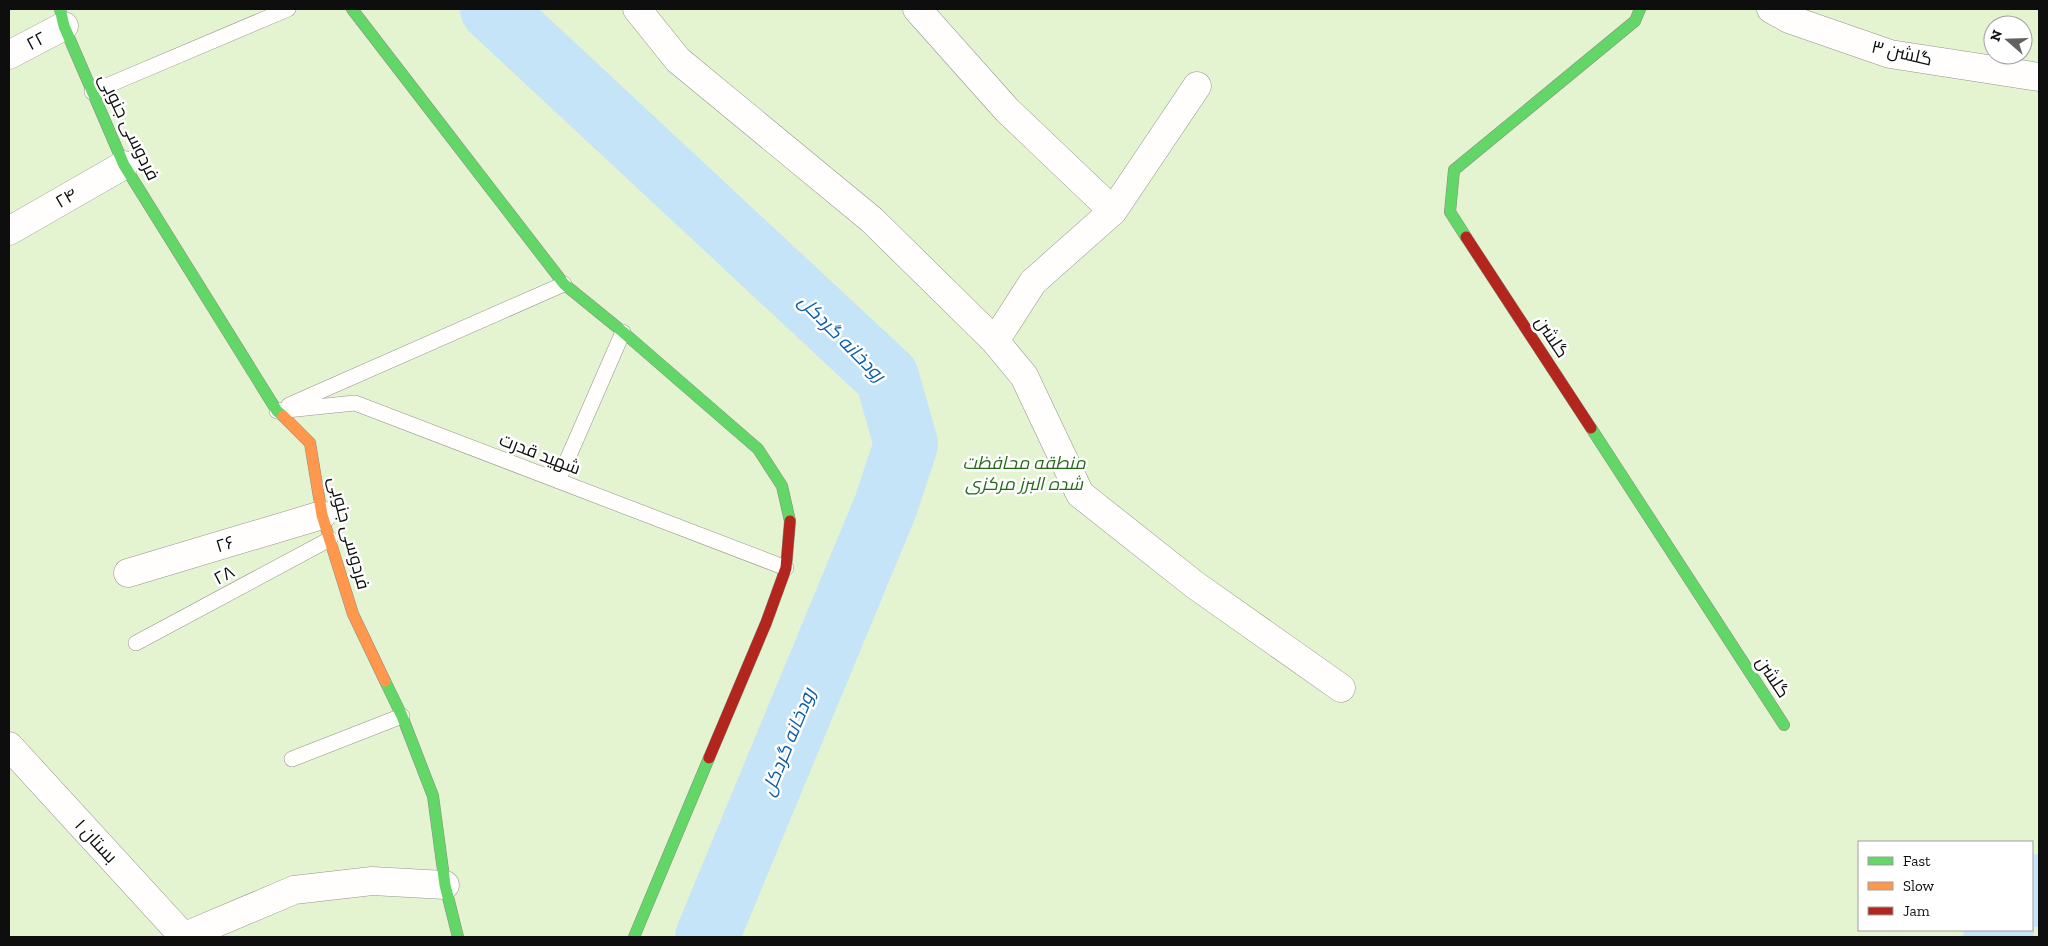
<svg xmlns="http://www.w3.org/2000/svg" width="2048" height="946" font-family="'Zilla Slab',Cairo,serif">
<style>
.green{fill:#e4f3d0;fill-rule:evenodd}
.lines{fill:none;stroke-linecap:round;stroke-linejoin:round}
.river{stroke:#c6e4f8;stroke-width:64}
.lane-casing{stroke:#959491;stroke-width:16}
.street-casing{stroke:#959491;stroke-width:29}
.fast-casing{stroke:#8c8b87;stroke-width:12}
.slow-casing{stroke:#8c8b87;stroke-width:12}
.jam-casing{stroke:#8c8b87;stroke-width:12}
.lane{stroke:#fffefd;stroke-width:15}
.street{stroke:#fffefd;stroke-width:28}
.fast{stroke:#63d668;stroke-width:11}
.slow{stroke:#ff974d;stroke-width:11}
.jam{stroke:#b3261e;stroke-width:11}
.labels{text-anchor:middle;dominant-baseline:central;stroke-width:5;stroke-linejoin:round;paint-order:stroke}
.street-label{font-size:18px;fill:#0e0e0e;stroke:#fff}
.park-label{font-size:18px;font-style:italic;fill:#266c18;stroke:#fff}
.water-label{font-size:19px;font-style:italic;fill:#0c5eac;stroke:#fff}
</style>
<rect width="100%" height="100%" fill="#fcfaf2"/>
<!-- green -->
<path class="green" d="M9 9H2039V937H9ZM1993 25H2023V55H1993ZM1859 842H2032V930H1859Z"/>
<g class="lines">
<!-- river -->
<path class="river" d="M492 9 887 377 906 444 886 505 707 937
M2032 895 2039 886
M1995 937 2002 930"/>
<!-- lane casing -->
<g class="lane-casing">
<path id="lane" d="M92 92 288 9
M289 405 564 284
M277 411 355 403 786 568
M558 481 623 332
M136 643 330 539
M292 759 402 716"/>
</g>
<!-- street casing -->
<g class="street-casing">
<path id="street" d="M637 9 678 60 872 220 995 341
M917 9 1007 110 1113 211 1197 86
M1771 9 1789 19 1890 54 2039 77
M9 55 64 26
M1113 211 1033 282 995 341 1024 376 1080 494 1195 585 1341 688
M9 231 124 165
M128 573 322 515
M9 746 184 937
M183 937 294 890 372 881 445 885"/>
</g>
<!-- fast casing -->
<g class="fast-casing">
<path id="fast" d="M60 9 64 26 124 165 277 411 283 416
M352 9 564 284 623 332 758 449 782 486 790 521
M1466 237 1450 212 1454 170 1635 21 1640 9
M1591 428 1784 725
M385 681 402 716 433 796 445 885 458 937
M634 937 709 758"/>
</g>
<!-- slow casing -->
<g class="slow-casing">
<path id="slow" d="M283 416 310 443 322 515 353 614 385 681"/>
</g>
<!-- jam casing -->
<g class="jam-casing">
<path id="jam" d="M1466 237 1591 428
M709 758 766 623 786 568 790 521"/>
</g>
<!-- lane -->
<use href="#lane" class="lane"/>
<!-- street -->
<use href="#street" class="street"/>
<!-- fast -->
<use href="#fast" class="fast"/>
<!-- slow -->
<use href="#slow" class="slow"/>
<!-- jam -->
<use href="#jam" class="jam"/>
</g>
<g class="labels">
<!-- street labels -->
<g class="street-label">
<text transform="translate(36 41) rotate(-28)">۲۲</text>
<text transform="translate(1902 53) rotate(13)">گلشن ۳</text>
<text transform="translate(129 127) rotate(64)">فردوسی جنوبی</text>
<text transform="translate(66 198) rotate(-30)">۲۴</text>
<text transform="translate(1552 337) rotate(57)">گلشن</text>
<text transform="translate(540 454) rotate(21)">شهید قدرت</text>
<text transform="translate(349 533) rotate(75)">فردوسی جنوبی</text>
<text transform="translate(225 544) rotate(-17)">۲۶</text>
<text transform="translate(224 575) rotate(-28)">۲۸</text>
<text transform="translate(1773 677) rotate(57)">گلشن</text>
<text transform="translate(96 841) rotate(47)">بستان ۱</text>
</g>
<!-- park labels -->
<g class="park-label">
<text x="1024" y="463">منطقه محافظت<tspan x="1024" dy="21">شده البرز مرکزی</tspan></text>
</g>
<!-- water labels -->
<g class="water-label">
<text transform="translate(842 338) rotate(45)">رودخانه گردکل</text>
<text transform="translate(788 742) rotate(-68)">رودخانه گردکل</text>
</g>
</g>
<!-- border -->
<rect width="2048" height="946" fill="none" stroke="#0e0e0e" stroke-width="20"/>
<!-- legend -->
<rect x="1858" y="841" width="175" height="90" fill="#ffffff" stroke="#9f9f9f"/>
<rect x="1868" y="857" width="25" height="8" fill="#63d668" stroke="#9f9f9f"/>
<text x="1903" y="866" font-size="15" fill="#0e0e0e">Fast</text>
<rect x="1868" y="882" width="25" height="8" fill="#ff974d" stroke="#9f9f9f"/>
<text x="1903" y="891" font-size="15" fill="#0e0e0e">Slow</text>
<rect x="1868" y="907" width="25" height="8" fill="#b3261e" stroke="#9f9f9f"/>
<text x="1903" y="916" font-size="15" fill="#0e0e0e">Jam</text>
<!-- north arrow -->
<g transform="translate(2008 40) rotate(290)"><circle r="24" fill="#ffffff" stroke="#9f9f9f"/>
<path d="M0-4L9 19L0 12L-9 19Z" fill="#61615e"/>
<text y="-8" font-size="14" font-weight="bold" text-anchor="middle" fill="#0e0e0e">N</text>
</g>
</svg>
